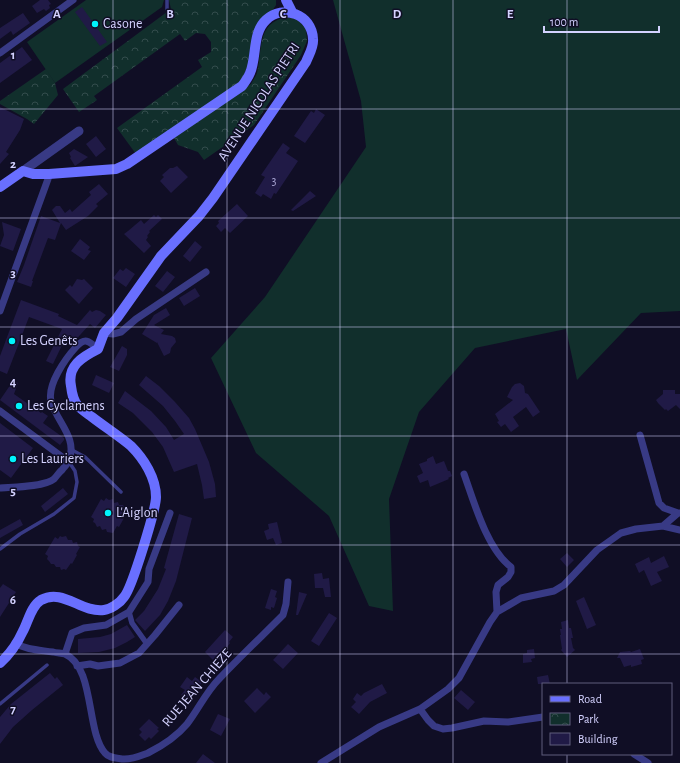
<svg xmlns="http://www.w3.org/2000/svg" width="680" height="763" font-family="'Alegreya Sans',sans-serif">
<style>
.grass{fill:#112f2c}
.park{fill:url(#park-crowns)}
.building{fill:#201a46}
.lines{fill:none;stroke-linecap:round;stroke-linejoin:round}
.service{stroke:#383a85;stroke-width:3.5}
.pedestrian{stroke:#383a85;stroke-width:5.5}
.minor{stroke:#383a85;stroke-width:7}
.tertiary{stroke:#383a85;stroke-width:9}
.secondary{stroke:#696fff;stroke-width:10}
.grid{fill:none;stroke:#d4d2ff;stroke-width:1;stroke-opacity:0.55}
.poi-dot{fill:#00f4fd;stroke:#100e25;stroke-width:1.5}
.labels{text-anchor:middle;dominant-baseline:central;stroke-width:3;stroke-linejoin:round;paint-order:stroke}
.number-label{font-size:12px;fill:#a7a4d1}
.poi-label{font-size:14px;fill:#d4d2ff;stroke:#100e25;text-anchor:start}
.street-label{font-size:14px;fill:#d4d2ff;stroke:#100e25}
.grid-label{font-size:13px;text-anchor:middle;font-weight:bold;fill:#d4d2ff;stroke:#100e25;stroke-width:3;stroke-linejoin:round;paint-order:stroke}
</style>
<defs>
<pattern id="park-crowns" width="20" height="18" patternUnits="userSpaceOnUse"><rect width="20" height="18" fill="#112f2c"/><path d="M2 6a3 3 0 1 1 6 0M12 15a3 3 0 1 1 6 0" fill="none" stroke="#334c4c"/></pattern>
</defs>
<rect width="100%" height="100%" fill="#100e25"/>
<!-- grass -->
<path class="grass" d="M86 0H164L162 7 55 83 27 42Z
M333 0H680V311L641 313 577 380 566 329 475 348 419 412 389 499 393 611 369 606 329 516 256 453 211 358 265 297 366 147 361 101Z"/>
<!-- park -->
<path class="park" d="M169 0H276V5L272 11 241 81 136 154 117 128 202 67 198 60 211 52V42L205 34 196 33 185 41 180 34 94 96 97 100 79 112 63 89 171 9Z
M286 17 297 19 306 29 307 41 301 55 254 125 204 160 198 152 178 145 174 138 251 84C253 80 256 76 257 73 263 49 256 24 286 17Z
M46 69 55 83 58 95 34 124 27 119 0 104V101Z"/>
<!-- building -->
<path class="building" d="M40 0H48L51 4 49 5 50 8 46 11 44 9 37 13 32 6Z
M82 7 107 42 100 46 75 12Z
M23 13 30 23 13 35 11 31 0 39V28Z
M22 47 32 60 0 83V63Z
M0 107 24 119 20 130 6 152 9 154 0 164Z
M316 109 325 115 305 143 294 136 311 111 314 113Z
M96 136 106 149 96 157 86 144Z
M283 143 290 148 286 153 298 161 276 194 274 193 271 199 263 194 261 197 255 193 265 177 261 175Z
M74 149 88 157 75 166 70 158 71 157 69 153Z
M177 166 188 177 171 193 160 181 164 177 162 175 170 168H173Z
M99 184 108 194 96 204 98 206 88 216 66 230 61 223 55 240 48 238 32 281H33L31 287 17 282 24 265 41 216 60 223 52 210 56 206H60L65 213 70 209 72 212 91 195 89 192Z
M310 191 316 196 293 211 291 210Z
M237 204 248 216 230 233 225 228 221 232 216 226 219 223 218 221Z
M154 215 156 217 158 215 162 219 149 231 150 232 147 236 148 237 146 240 151 246 144 253 124 234 128 231 141 220 144 224Z
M2 222 21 229 13 251 0 246 4 235Z
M80 239 90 247 88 250 91 251 84 260 71 251Z
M195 241 202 247 190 262 183 256Z
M126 268 135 274 126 287 113 278 120 269 123 271Z
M167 271 175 277 163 292 155 286Z
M77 279 82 280 84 279 93 288 79 304 65 290 70 285 72 287Z
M195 288 200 296 184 306 179 298Z
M21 300 59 314 58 316 77 325 90 310 92 312 96 310 100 311 106 315 95 328 90 324 71 345 65 339 53 364 46 361 62 329 29 317 7 374 0 371V356Z
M166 308 170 315 154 325 164 330 161 334 172 336 175 338 176 342 171 348 170 353 164 356 157 342V343L142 334 154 315Z
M122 346 127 349V355L119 371 110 367Z
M96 375 114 383 109 393 92 385Z
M146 376 159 386 175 402 189 418 195 429 209 462 215 484 216 497 204 499 202 485 197 464 174 472 163 447 152 432 133 413 118 403 125 391 151 411 166 427 174 440 184 434 175 421 163 406 139 385Z
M13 381 18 383 14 394 41 413 42 412 48 416 43 423 64 438V440L60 445 0 400Z
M520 383 524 386 525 393 528 394 540 412 533 417 526 407 513 417 519 426 511 432 505 424 501 427 497 422 499 421 495 414 513 400 507 397 512 387 515 384Z
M663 390H675V394H680V409L676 405 668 411 666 409 665 410 658 403 656 400 663 394Z
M0 423 33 448 11 478 0 470Z
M433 456 436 464 444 461 448 471H450L452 476 448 478 449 479 430 487 428 480 420 483 417 476 423 473 419 464 427 461V459Z
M63 488 68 494 45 512 41 506Z
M106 498 109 500 113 499 114 503 118 502 119 505H123L126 510 122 517 124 518 119 527 117 526 113 533 107 532 106 529 102 530 100 526 97 527 95 523 93 522 94 519 91 517 101 499 104 501Z
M179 514 192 518 176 581 168 601 160 615 145 631 135 620 144 611 158 589 166 569 164 568Z
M20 519 23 525 0 538V530Z
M277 522 282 543 276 545 273 538 267 540 264 531 269 529 268 524Z
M60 536 62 537 66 536 68 540H72L73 543 77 542 78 546 80 547 76 554 77 555 72 564 71 563 66 570 64 569 61 570 60 567H56L54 564H51L49 561 47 559 48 556 45 554 55 537 58 539Z
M567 553 574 560 567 567 560 559Z
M664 556 669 567 657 572 662 581 651 586 644 570 639 573 635 564 649 557 651 563Z
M322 573 323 579 329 578 331 597H325L323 588H315L314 574Z
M3 584 16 592 0 617V588Z
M271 589 277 591 275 597 277 598 274 608 271 607V610L265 608Z
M299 592 307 594 298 615H296Z
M584 597 596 625 587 629 576 601Z
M329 613 337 618 319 646 311 641Z
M568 620 569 628H571L573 638H571L573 648 575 650 567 657 561 650 562 649 560 635H561L560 629H562L561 622Z
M127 625 135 637 127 642 115 648 99 652 78 653V639L100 637 111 634Z
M225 630 233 637 229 642 230 643 225 650 228 653 221 661 216 656 213 660 205 652Z
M288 644 298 653 283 669 273 660Z
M534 649 535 658 531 659 532 662 523 663V654L527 653V650Z
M640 649 644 659 641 660 642 664 631 667V665L624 667 620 658H617L620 652 630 651 631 652Z
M50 673 55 679 57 677 63 685 32 710 13 727 0 744V717L11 704Z
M548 675 550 684H538L537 677Z
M187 677 192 681 195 677 202 682 194 695 191 694 187 700 181 695 185 690 180 687Z
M382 684 387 693 370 702 359 714 351 707 356 702 353 699 357 693 361 696 364 693Z
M257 688 264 695 266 692 271 697 255 713 244 701Z
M461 690 475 702 468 710 454 698Z
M218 714 230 719 221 736 210 730Z
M149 719 159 728 157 729 159 731 151 739 149 737 145 741 139 735 142 732 139 729Z
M203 754 215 763H196Z"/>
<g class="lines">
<!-- service -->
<path class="service" d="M167 0V9
M72 450 85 457 121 492
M0 549 20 534 54 514 74 498 77 482 75 471 69 462
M0 704 47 665"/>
<!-- pedestrian -->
<path class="pedestrian" d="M129 612 132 623 147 644"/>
<!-- minor -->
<path class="minor" d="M0 53 73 0
M0 311 48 179 49 174
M104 333 113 334 121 332 136 319 206 272
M0 411 69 462
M640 435 659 503 664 508 678 513
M0 488C13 487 44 487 54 479 57 476 59 472 62 470 64 467 68 464 69 460 78 438 56 421 51 401 47 385 65 359 76 347 85 337 89 341 98 349
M663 526 678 513H680
M497 612 521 598 554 591 564 585 597 550 621 533 636 529 663 526 680 530
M15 643C26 650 40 650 53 652 56 653 62 653 65 654 95 667 86 732 105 753 109 758 116 758 122 759 131 760 140 756 148 753 162 746 177 736 187 724 198 710 206 692 219 679 240 657 262 636 283 615L286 604 288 582
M65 654 72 633 84 628 106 625 129 612 148 582 149 569 170 513
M77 666 90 664 98 666 120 663 139 653 155 635 179 605
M420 709 428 720 434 726 443 729 452 728 484 721 508 722 543 717
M634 754 648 763
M321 763 379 727 420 709 448 689 459 678 490 622 497 612 496 592 498 585 508 577 511 572V567C487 549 474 502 464 474"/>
<!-- tertiary -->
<path class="tertiary" d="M23 171 79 131"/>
<!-- secondary -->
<path class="secondary" d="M286 0 292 12
M0 187 23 171 33 174H49L116 169 127 164 242 86C245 82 248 78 250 73 257 57 252 33 266 20 283 4 312 14 313 39 314 47 309 54 306 62L213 198 199 216 161 256 117 318 104 333 98 349C82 357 67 366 71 386 72 394 73 400 78 406 82 410 88 414 92 417 105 427 119 436 131 446 144 459 156 478 156 497 156 509 132 588 124 597 120 603 111 609 104 610 81 613 63 588 41 600 31 606 28 622 23 631 18 642 9 655 0 663"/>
</g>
<!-- grid -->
<path class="grid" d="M113 0V763M227 0V763M340 0V763M453 0V763M567 0V684M0 109H680M0 218H680M0 327H680M0 436H680M0 545H680M0 654H680M567 754V763"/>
<!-- markers -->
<g class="poi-dot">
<circle cx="95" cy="24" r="4"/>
<circle cx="12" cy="341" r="4"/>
<circle cx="19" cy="406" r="4"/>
<circle cx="13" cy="459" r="4"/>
<circle cx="108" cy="513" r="4"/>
</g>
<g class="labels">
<!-- number labels -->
<g class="number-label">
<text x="274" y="181">3</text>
</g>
<!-- poi labels -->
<g class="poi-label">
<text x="103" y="24">Casone</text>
<text x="20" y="341">Les Genêts</text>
<text x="27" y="406">Les Cyclamens</text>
<text x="21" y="459">Les Lauriers</text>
<text x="116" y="513">L'Aiglon</text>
</g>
<!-- street labels -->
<g class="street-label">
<text transform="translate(259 102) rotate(-57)">AVENUE NICOLAS PIETRI</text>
<text transform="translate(197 688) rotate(-49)">RUE JEAN CHIEZE</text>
</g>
</g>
<g class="grid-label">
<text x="57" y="18">A</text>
<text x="170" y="18">B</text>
<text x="283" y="18">C</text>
<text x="397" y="18">D</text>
<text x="510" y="18">E</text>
<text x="13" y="59">1</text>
<text x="13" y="168">2</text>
<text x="13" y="277">3</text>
<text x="13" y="386">4</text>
<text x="13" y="495">5</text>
<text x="13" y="604">6</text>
<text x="13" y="713">7</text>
</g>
<!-- legend -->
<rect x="542" y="683" width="130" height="72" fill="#100e25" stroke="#5e5c7c"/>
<rect x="550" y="696" width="20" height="6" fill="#696fff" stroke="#5e5c7c"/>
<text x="578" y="703" font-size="12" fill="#d4d2ff">Road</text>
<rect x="550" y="713" width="20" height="12" fill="url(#park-crowns)" stroke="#5e5c7c"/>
<text x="578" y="723" font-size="12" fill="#d4d2ff">Park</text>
<rect x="550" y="733" width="20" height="12" fill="#201a46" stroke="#5e5c7c"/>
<text x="578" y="743" font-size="12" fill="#d4d2ff">Building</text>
<!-- scale -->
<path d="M544 26v6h115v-6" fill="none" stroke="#d4d2ff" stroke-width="2"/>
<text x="550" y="26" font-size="12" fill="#d4d2ff" stroke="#100e25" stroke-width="3" paint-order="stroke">100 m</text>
</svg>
